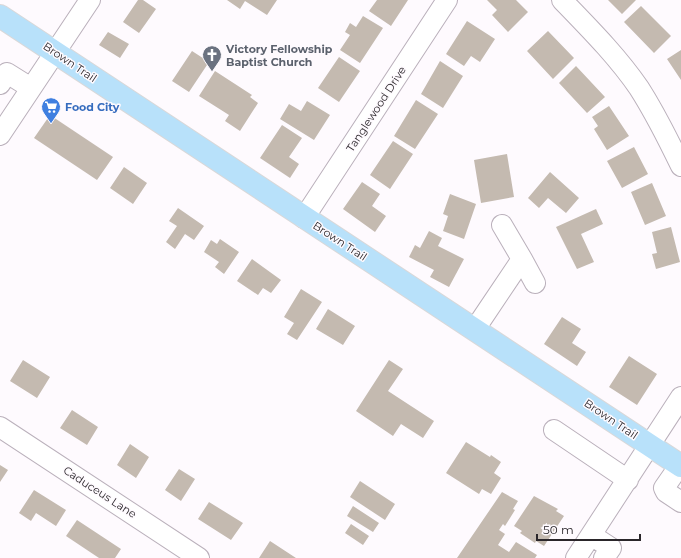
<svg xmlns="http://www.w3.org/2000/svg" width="681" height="558" font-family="Montserrat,sans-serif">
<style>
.building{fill:#c4bab0}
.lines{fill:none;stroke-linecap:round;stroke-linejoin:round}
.minor-casing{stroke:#bab0bb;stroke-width:22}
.major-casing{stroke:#d9d8d9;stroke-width:24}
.minor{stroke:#fff;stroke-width:20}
.major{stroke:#b8e1fa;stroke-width:22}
.labels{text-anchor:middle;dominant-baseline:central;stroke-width:3;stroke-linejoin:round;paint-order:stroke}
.worship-label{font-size:11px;font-weight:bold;fill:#5b616d;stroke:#fefafe;text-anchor:start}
.street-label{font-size:11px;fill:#2a262a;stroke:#fefafe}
.shop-label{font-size:11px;font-weight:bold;fill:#366cbe;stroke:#fefafe;text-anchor:start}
</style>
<rect width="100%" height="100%" fill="#fefafe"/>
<!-- building -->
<path class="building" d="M138 0H143L156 9 139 33 123 22Z
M227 0H277L267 15 245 1 240 9Z
M377 0H408L391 26 369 11Z
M487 0H516L528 12 508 32 492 15 497 10Z
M608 0H636L622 14Z
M641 6 671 36 654 53 624 22Z
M363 16 383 28 360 63 340 50 350 35 345 32 350 23 356 27Z
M467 21 495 39 480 62 471 56 464 66 446 54Z
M548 31 574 58 553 79 527 51Z
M108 32 129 44 120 58 99 45Z
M681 50V80L667 59Z
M192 51 209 62 189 92 172 81Z
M339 57 360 71 339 102 318 88Z
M440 61 463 76 443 108 421 94Z
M576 66 605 97 587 113 559 83Z
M215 71 252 95 250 97 258 103 240 131 225 121 229 115 199 96Z
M416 100 438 114 415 149 394 136Z
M307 101 330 115 314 140 280 119 289 104 301 111Z
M609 106 629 136 607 150 594 129 598 126 592 117Z
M50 115 113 157 97 180 34 138Z
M282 125 302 138 289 157 299 164 290 178 260 158Z
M393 141 413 154 390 189 370 175Z
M634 147 648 174 622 188 607 161Z
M507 154 514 197 481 203 474 160Z
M124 167 147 183 133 204 110 188Z
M550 172 579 198 566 213 548 198 539 208 528 198Z
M362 182 380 194 372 206 386 216 375 232 343 209Z
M652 183 666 216 645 225 631 192Z
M450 194 476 204 464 239 443 231 448 216 443 214Z
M178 208 204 226 194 240 185 234 175 249 166 242 177 226 169 221Z
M596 209 603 224 581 234 594 262 577 269 556 227Z
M671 227 680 262 656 269 652 254 657 253 652 232Z
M429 231 442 238 438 246 464 259 449 287 430 277 434 270 409 257 415 245 420 248Z
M220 239 239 252 224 274 215 267 219 262 204 252 211 240 217 244Z
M252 259 281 280 271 293 263 288 258 295 237 281Z
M301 289 322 302 297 340 287 334 294 323 284 317Z
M328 309 355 326 343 345 316 329Z
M562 317 581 329 572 343 586 352 577 366 544 344Z
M629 356 657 374 637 405 609 387Z
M23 360 50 377 37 398 10 381Z
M389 360 403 369 388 391 434 421 423 438 401 424 393 436 356 411Z
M72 410 98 427 87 445 60 428Z
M466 442 490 457 491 455 501 462 494 473 501 478 491 494 482 489 479 494 446 473Z
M130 444 149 457 136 478 117 465Z
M0 465 8 470 0 482Z
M179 469 195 479 181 501 165 490Z
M360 481 395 504 385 520 350 497Z
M34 490 66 510 56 526 36 513 31 521 19 513Z
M502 492 518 501 513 509 515 510 505 526 503 524 499 530 505 534 498 545 509 552 516 542 537 555 535 558H457Z
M534 496 558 509 556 511 564 516 544 546 536 541 535 543 520 533 522 531 514 526Z
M209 502 243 523 231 540 198 519Z
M353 506 379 523 373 532 347 516Z
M77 520 121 549 115 558H99L66 536Z
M351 524 369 536 363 545 345 533Z
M270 541 296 558H259Z"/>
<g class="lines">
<!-- minor casing -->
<g class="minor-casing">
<path id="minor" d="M562 0C589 28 617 56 639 88 655 113 668 139 681 166
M0 84 7 73 31 88
M0 135 90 0
M304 218 447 0
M522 259 535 283
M475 329 522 259 502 225
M0 427 199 558
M554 430 628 480
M680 465 664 488 666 492 681 502
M591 535 611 548 604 558
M576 558 681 397"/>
</g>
<!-- major casing -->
<g class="major-casing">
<path id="major" d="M0 16 681 466"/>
</g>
<!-- minor -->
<use href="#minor" class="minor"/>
<!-- major -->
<use href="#major" class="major"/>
</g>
<!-- icons -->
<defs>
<g id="church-pin" transform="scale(1)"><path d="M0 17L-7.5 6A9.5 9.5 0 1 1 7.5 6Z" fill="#6b7280" stroke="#fefafe"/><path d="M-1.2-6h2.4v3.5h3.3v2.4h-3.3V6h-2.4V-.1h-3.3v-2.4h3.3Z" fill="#fff"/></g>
<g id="supermarket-pin" transform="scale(1)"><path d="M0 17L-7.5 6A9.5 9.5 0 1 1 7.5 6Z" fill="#3f7fe0" stroke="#fefafe"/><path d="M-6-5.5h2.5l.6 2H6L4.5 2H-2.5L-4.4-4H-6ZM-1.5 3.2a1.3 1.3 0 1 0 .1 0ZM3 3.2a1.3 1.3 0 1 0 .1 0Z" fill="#fff"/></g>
</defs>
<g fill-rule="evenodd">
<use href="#church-pin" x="212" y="55"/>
<use href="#supermarket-pin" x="51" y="107"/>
</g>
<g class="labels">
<!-- worship labels -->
<g class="worship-label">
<text x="226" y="49">Victory Fellowship<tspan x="226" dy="13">Baptist Church</tspan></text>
</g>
<!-- street labels -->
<g class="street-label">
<text transform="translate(70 62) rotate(34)">Brown Trail</text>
<text transform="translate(376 109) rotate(-57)">Tanglewood Drive</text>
<text transform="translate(340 241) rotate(33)">Brown Trail</text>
<text transform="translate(611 419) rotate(34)">Brown Trail</text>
<text transform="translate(100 492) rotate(33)">Caduceus Lane</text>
</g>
<!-- shop labels -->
<g class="shop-label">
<text x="65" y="107">Food City</text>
</g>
</g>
<!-- scale -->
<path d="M537 534v6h103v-6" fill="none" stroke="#2a262a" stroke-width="2"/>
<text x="543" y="534" font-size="12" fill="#2a262a" stroke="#fefafe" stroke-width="3" paint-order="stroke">50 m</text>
</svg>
